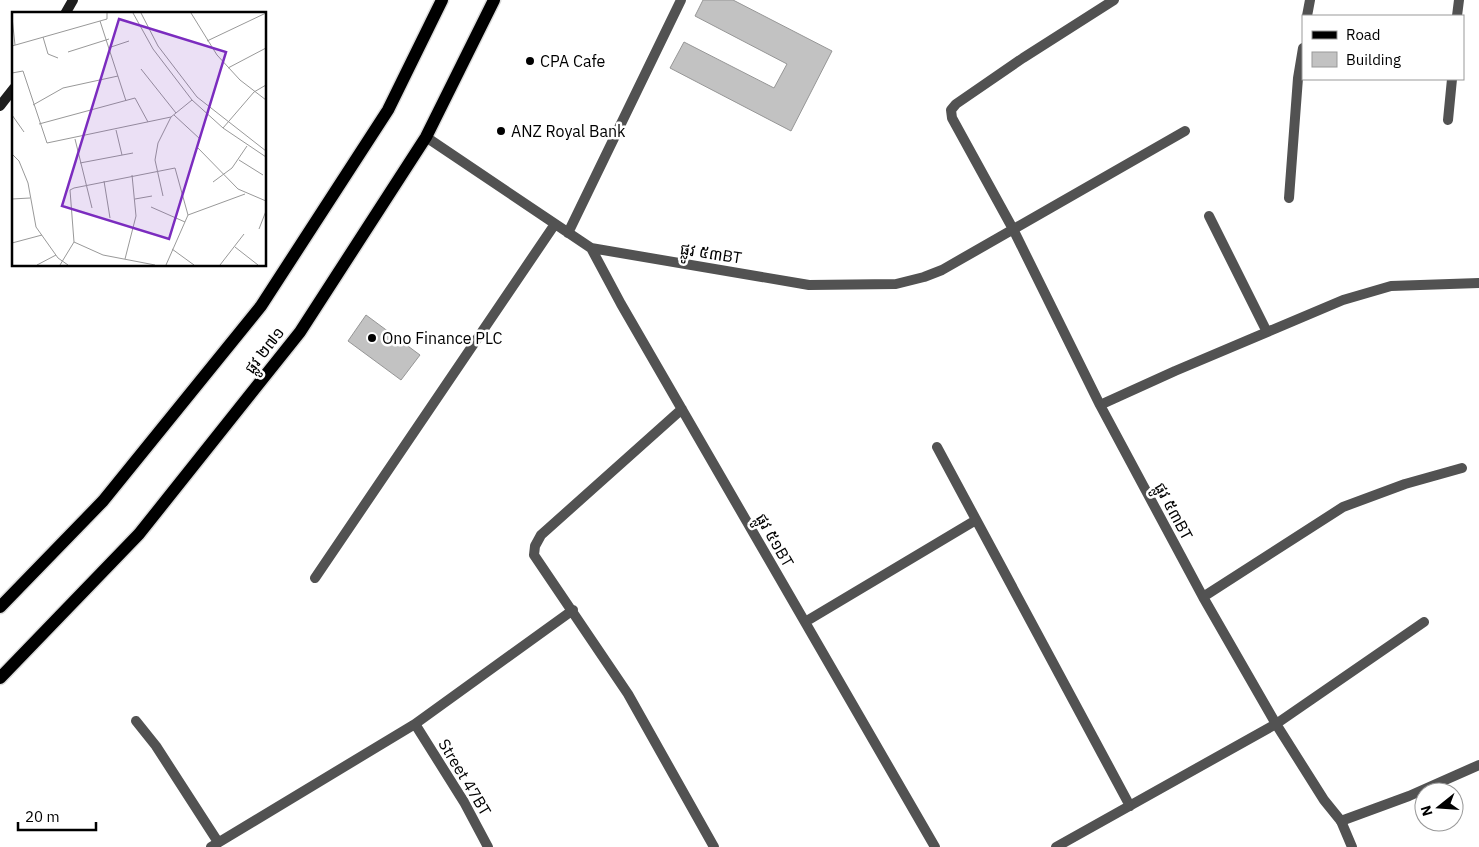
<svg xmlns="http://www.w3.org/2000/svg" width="1479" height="847" font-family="'IBM Plex Sans','Noto Sans Khmer',sans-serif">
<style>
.building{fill:#c2c2c2;stroke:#969696}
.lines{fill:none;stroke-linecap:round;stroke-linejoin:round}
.primary-casing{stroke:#dbdbdb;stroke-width:15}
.lane{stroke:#525252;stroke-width:10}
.street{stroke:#525252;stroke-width:10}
.secondary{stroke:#1f1f1f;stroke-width:10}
.primary{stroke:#000;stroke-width:12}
.poi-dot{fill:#000;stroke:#fff;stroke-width:2}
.labels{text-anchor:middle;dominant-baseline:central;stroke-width:5;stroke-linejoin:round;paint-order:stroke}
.poi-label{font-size:16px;fill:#000;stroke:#fff;text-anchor:start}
.street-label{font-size:16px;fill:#000;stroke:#fff}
.inset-road{fill:none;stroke:#999;stroke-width:1}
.view{fill:#7b2cbf;fill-opacity:0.15;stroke:#7b2cbf;stroke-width:2.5}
.inset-edge{fill:none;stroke:#000;stroke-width:2.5}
</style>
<rect width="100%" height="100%" fill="#fff"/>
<!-- building -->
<path class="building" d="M703 0H733L832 51 791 131 670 68 684 42 774 88 787 64 695 16Z
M366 315 420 355 401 380 348 341Z"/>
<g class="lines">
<!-- primary casing -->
<g class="primary-casing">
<path id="primary" d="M0 607 103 501 261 306 388 110 442 0
M0 678 139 534 300 332 426 137 494 0"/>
</g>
<!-- lane -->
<path class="lane" d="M1457 16 1459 0
M1448 120 1452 79
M1341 821 1352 847"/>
<!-- street -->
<path class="street" d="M1114 0 1023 58 956 104 951 110 952 118 1013 229 1100 405 1203 597 1276 724 1324 800 1341 821 1409 796 1479 765
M1307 16 1310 0
M426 137 591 248 809 285 896 284 924 277 942 270 1185 131
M1289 198 1298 78 1303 48
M1209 216 1267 332
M568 233 681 0
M591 248 621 304 935 847
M1100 405 1175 371 1343 300 1391 286 1479 283
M682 409 541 535 535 546 534 555 628 694 714 847
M937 447 1130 806
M315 578 555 224
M1203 597 1343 507 1405 484 1462 468
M805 622 976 520
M136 721 156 746 218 842
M415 724 464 802 488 847
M211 847 415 724 573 610
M1056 847 1276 724 1424 622"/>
<!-- secondary -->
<path class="secondary" d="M65 14 73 0
M0 106 14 88"/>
<!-- primary -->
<use href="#primary" class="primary"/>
</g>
<!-- markers -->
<g class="poi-dot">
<circle cx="530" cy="61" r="5"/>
<circle cx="501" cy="131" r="5"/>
<circle cx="372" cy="338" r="5"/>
</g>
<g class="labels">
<!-- poi labels -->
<g class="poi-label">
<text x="540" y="61">CPA Cafe</text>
<text x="511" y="131">ANZ Royal Bank</text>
<text x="382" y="338">Ono Finance PLC</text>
</g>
<!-- street labels -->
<g class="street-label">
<text transform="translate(711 253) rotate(9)">ផ្លូវ ៥៣BT</text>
<text transform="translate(264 350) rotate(-52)">ផ្លូវ ២៧១</text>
<text transform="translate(1174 511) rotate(62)">ផ្លូវ ៥៣BT</text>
<text transform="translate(775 540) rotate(60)">ផ្លូវ ៥១BT</text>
<text transform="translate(465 777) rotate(59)">Street 47BT</text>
</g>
</g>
<!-- overview -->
<g transform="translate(12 12)">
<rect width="254" height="254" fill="#fff"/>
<path class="inset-road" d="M121 1 141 37 180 88 211 116 254 145M129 1 146 34 185 85 254 139M179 1 205 43 228 68 254 88M0 5 3 33M88 9 114 89M31 25 36 42 46 46M195 29 254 1M0 34 95 7V1M99 35 117 29M56 40 97 27M216 56 254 36M129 57 164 101M0 61 11 59 35 131 159 105M21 93 51 76 106 64M0 103 12 120M162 103 188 127M27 112 123 86 136 110M211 116 242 80 254 73M104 118 110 143M63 127 80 196M186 136 226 177 254 189M0 142 7 149 16 171 24 215 46 246 56 253M227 148 251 163M68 151 121 141M92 169 98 206M201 170 220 156 235 134M151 184 143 148 146 131 159 105 180 88M0 187 18 186M123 187 140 184M139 195 173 210M247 217 254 199M62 230 91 243 143 253M0 231 30 223M223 235 246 253M160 237 182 253M113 247 124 204 120 163M25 253 44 243M48 253 62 230 58 178 62 176 163 156 176 203M154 253 176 203 233 182M208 253 232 222"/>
<path class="view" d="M107 7 214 40 157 227 50 194Z"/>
<rect width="254" height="254" class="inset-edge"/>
</g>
<!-- legend -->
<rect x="1302" y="15" width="162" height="65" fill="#ffffff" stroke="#999999"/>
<rect x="1312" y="31" width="25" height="8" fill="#000000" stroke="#999999"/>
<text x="1346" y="40" font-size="15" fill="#000000">Road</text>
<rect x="1312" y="52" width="25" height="15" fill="#c2c2c2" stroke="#999999"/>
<text x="1346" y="65" font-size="15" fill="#000000">Building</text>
<!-- north arrow -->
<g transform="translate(1439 807) rotate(253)"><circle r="24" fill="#ffffff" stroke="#999999"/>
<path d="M0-4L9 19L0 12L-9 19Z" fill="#000000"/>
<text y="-8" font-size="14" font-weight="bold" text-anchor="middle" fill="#000000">N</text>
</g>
<!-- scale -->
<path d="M18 822v8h78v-8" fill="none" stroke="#000000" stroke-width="2.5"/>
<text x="25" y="822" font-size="15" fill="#000000" stroke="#ffffff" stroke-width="4" paint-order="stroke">20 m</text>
</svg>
